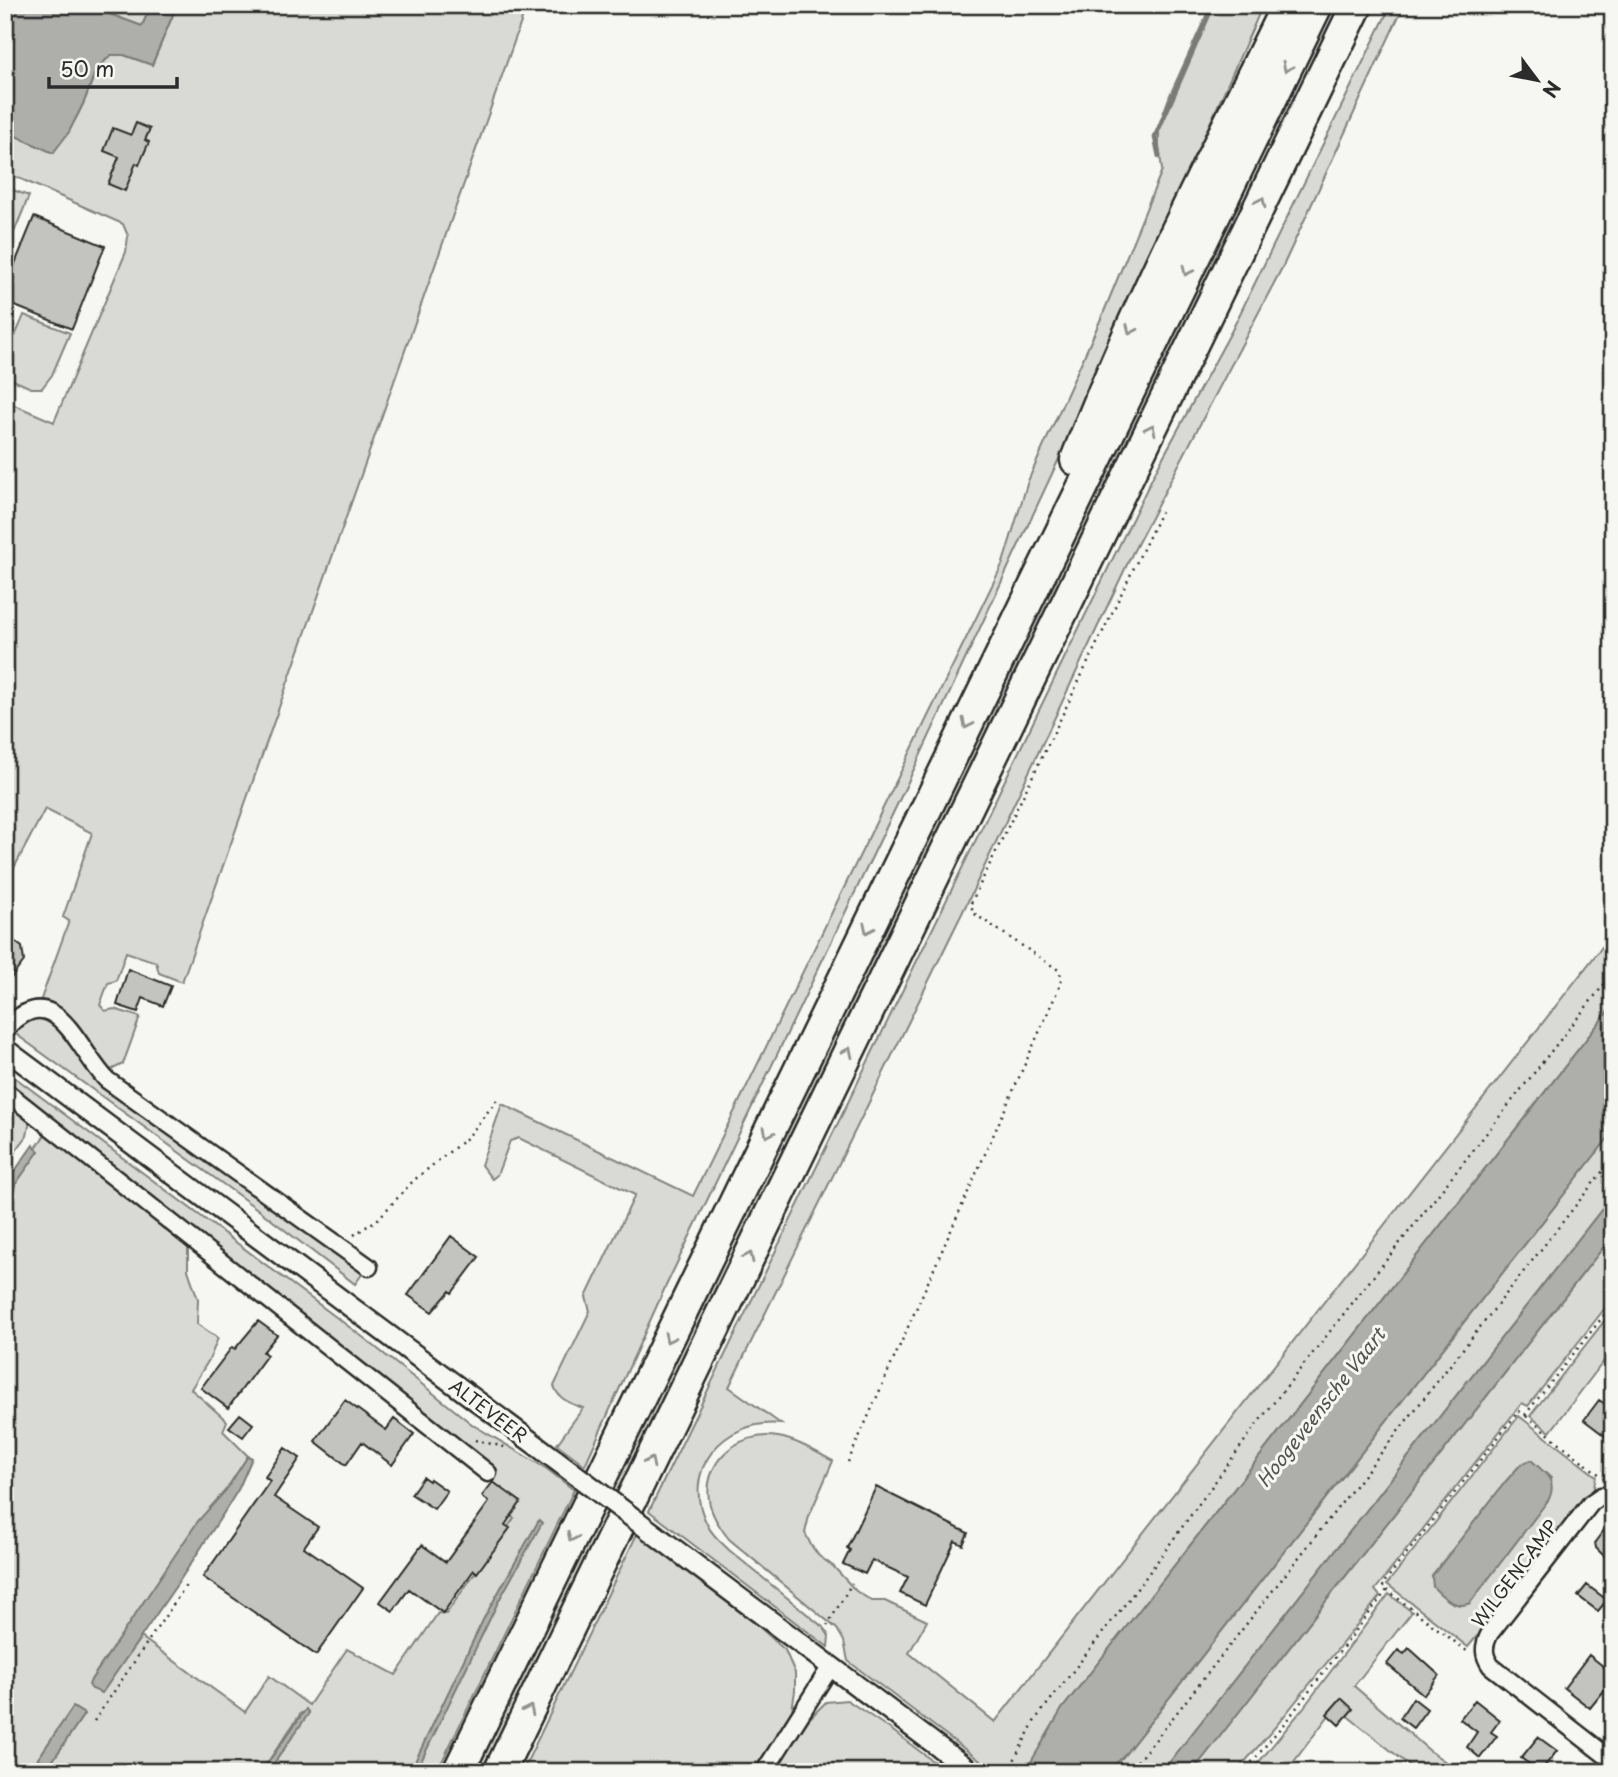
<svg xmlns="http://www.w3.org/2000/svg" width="1618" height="1777" font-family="'Playpen Sans',sans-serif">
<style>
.green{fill:#d9d9d5;stroke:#828280;stroke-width:2;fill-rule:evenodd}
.water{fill:#aeaeab;stroke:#7a7a78;stroke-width:2}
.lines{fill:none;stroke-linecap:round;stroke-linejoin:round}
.stream{stroke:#7a7a78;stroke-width:5}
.building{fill:#c3c3c0;stroke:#2b2b2b;stroke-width:2}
.minor-casing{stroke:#2b2b2b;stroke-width:21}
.tertiary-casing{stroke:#2b2b2b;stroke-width:24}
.motorway-casing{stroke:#2b2b2b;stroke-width:35}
.path{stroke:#2b2b2b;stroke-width:2.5;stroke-dasharray:2 5;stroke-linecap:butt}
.minor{stroke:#f6f6f2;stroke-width:16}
.tertiary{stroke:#f6f6f2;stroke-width:19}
.motorway{stroke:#f6f6f2;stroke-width:30}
.tertiary-bridge-casing{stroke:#2b2b2b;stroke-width:24;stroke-linecap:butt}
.tertiary-bridge{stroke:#f6f6f2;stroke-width:19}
.oneway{stroke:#90908e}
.labels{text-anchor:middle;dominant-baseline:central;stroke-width:6;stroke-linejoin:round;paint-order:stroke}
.street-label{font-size:18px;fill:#2b2b2b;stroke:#f6f6f2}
.water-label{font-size:19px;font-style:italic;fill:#525251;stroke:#f6f6f2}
</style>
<rect width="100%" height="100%" fill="#f6f6f2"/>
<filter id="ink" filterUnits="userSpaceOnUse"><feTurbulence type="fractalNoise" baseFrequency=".0143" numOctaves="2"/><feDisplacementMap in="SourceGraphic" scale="14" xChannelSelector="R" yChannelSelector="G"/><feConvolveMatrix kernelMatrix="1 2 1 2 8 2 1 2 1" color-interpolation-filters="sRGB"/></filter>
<g filter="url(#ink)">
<!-- green -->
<path class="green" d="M5 5H19L5 33Z
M85 5H151L142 26Z
M177 5H527L182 982 159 973 156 962 126 952 116 981 108 983 100 1005 105 1011 114 1009 140 1017 123 1064 107 1072 64 1012 40 1002 69 921 63 917 92 833 45 809 5 885V401L54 422 126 252 128 236 123 224 5 172V131L53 152C65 137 75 122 83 104 94 80 91 74 111 55H124L152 65Z
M1211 5H1263L1072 431 907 784 663 1292 585 1465 557 1444 583 1408C571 1404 558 1399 554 1386L590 1311 586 1297 635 1195 519 1138 510 1141 497 1175 492 1179 481 1165 502 1104 693 1196 1003 563 1028 481 1103 314 1162 170 1159 146V125L1170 95Z
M1391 5H1404L1284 264 1132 554 970 897 729 1387 781 1424C724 1418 678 1471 708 1526 713 1536 721 1542 729 1550L824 1628 829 1636 828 1647 649 1511 1155 472 1232 330Z
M5 187 29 196 5 254Z
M1241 201 1248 204 487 1772H472L1213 248Z
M24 315 70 333 52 375 42 388H31L6 377C2 357 17 334 24 315Z
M1613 933V1005L1062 1709 1047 1757 1032 1772H995L848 1661 844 1641 837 1629 729 1539C721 1529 713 1518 710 1505 700 1464 737 1430 778 1437 797 1440 816 1452 833 1461L809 1516 805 1533 811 1545 819 1556 833 1566 856 1591 872 1601H885L927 1621 909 1653 995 1722Z
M40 1015 60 1026 91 1071 365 1270 355 1284 256 1208 13 1032 20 1023Z
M5 1070 364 1338 473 1425 547 1469 574 1490 437 1772H268L308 1713H301L261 1772H45L84 1714 73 1707 29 1772H5V1194L46 1133 188 1248V1270L198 1299 197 1324 218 1338 210 1358 191 1389 227 1421 223 1431 248 1456 226 1490 198 1522 91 1680 102 1692 141 1637 245 1712 269 1676 309 1705 347 1649 396 1675 438 1613 446 1614 514 1518 504 1514 515 1499 491 1480 496 1472 5 1084Z
M5 1102 30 1121 27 1136 5 1165Z
M1613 1132V1195L1162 1772H1105L1122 1758Z
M1613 1235V1298L1528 1406 1522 1403 1375 1590 1380 1596 1276 1726 1236 1772H1192Z
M1613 1310V1349L1550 1432 1530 1416Z
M1519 1416 1596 1476 1593 1492 1480 1637 1477 1636 1468 1647 1387 1584ZM1521 1464 1543 1471 1551 1478 1470 1603 1432 1575Z
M637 1534 756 1624 785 1650 795 1673V1691L792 1710 753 1772H522Z
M1389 1594 1412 1612 1354 1686 1430 1751 1460 1772H1407L1410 1766 1340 1710H1333L1286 1772H1258L1254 1768 1301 1711Z
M847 1700 893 1731 947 1772H773L809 1719 826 1702Z"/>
<!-- water -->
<path class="water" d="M19 5H85L142 26 151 5H177L152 65 124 55H111L96 69 84 102 69 132 53 153 5 131V33Z
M1613 1005V1132L1122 1758 1105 1772H1025L1062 1709Z
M33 1145 39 1151 5 1199V1185Z
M1613 1195V1235L1192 1772H1162Z
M248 1456 252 1458 239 1488 225 1511 180 1580 102 1693 92 1689 89 1685 91 1680 198 1521 226 1490Z
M1531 1460C1544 1472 1558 1480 1549 1499L1470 1603C1456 1610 1443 1597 1433 1587L1432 1576 1506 1481 1521 1464Z
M539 1520 542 1523 498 1602 416 1772H410L484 1618Z
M73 1707 84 1714 45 1772H29Z
M306 1709 309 1713 268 1772H261Z"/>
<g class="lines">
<!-- stream -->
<path class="stream" d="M1159 156 1155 137 1213 5"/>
</g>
<!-- building -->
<path class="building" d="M136 123 150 129 145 140 149 142 139 165 136 163 125 191 108 184 119 157 104 151 113 128 131 135Z
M34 217 105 246 72 329 5 302V288Z
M14 941 22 947 24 961 5 986V942Z
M128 969 171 986 163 1006 143 998 138 1012 117 1005Z
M451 1236 479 1257 452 1293 450 1291 432 1312 408 1295Z
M258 1321 277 1335 263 1352 267 1355 228 1408 201 1388 232 1347 235 1349Z
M345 1400 386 1430 394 1419 414 1434 392 1465 362 1442 346 1465 315 1441Z
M1599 1400 1613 1409V1442L1584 1420Z
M240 1414 253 1424 243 1437 229 1427Z
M285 1448 300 1458 274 1497 318 1527 304 1547 363 1588 316 1655 203 1577 270 1481 265 1477Z
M423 1477 429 1481 430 1479 447 1491 434 1509 411 1494Z
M493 1482 521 1502 505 1525 510 1528 477 1573 474 1570 443 1613 409 1589 393 1611 380 1602 422 1545 446 1562 489 1502 482 1496Z
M876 1487 968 1533 963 1545 955 1541 925 1605 900 1593 908 1577 872 1560 865 1574 843 1564 850 1550 847 1548Z
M1613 1518V1565L1596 1548 1595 1542Z
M1587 1585 1607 1600 1598 1611 1578 1596Z
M1409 1648 1439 1675 1424 1695 1387 1664 1398 1650 1404 1654Z
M1589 1655 1613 1674V1692L1607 1687 1590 1708 1564 1688Z
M1341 1698 1353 1709 1339 1725 1327 1714Z
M1413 1698 1427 1709 1413 1728 1400 1718Z
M1475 1700 1500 1720 1491 1732 1497 1736 1480 1758 1467 1747 1477 1732 1460 1719Z
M1538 1737 1557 1751 1540 1772 1521 1758Z"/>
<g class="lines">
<!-- minor casing -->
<g class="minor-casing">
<path id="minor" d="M5 1030C55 974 76 1048 107 1080L369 1267
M5 1091 488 1473
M1613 1495 1601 1496 1591 1503 1490 1633C1483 1646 1483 1655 1491 1666L1613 1761
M764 1772 831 1666"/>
</g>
<!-- tertiary casing -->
<g class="tertiary-casing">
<path id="tertiary" d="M5 1049 556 1460
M665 1542 972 1772"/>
</g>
<!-- motorway casing -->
<g class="motorway-casing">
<path id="motorway" d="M1076 460C1136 304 1214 155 1287 5
M458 1772 1317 5
M499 1772 1357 5"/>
</g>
<!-- path -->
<path class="path" d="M354 1235 378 1219 414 1180 468 1137 500 1096
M1526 1416 1606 1480
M475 1440 509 1448
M848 1462 1061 983 1060 971 976 915 970 905 1161 512
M1387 1590 1468 1652
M827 1626 852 1583
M94 1721 187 1584
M1247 1768 1291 1715 1387 1590 1382 1585 1519 1411 1525 1415 1613 1304
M1008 1772 1035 1720 1143 1581 1260 1420 1613 973
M1128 1772 1156 1739 1613 1158
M1244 1772 1247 1768 1252 1772"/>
<!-- minor -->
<use href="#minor" class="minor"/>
<!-- tertiary -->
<use href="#tertiary" class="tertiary"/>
<!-- motorway -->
<use href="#motorway" class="motorway"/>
<!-- tertiary-bridge casing -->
<g class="tertiary-bridge-casing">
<path id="tertiary-bridge" d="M556 1460 665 1542"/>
</g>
<!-- tertiary-bridge -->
<use href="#tertiary-bridge" class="tertiary-bridge"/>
</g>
<!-- one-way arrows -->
<defs><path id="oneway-chevron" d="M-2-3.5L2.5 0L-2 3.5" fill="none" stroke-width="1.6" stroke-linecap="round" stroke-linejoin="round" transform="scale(1.75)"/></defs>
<g class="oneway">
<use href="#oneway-chevron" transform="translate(1287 67) rotate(116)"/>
<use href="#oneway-chevron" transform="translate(1261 202) rotate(-64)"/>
<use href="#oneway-chevron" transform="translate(1187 271) rotate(116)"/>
<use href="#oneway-chevron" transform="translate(1131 330) rotate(114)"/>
<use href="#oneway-chevron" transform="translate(1151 429) rotate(-64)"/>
<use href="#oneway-chevron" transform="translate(967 724) rotate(116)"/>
<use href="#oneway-chevron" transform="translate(868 929) rotate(116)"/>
<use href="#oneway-chevron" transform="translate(848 1052) rotate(-64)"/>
<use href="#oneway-chevron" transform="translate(768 1133) rotate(116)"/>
<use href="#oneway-chevron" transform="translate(749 1257) rotate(-64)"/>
<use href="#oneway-chevron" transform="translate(669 1338) rotate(116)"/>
<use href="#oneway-chevron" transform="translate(650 1462) rotate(-64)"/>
<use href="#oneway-chevron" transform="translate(572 1537) rotate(116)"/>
<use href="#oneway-chevron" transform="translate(529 1710) rotate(-64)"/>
</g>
</g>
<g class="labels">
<!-- street labels -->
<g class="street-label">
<text transform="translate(489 1410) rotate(37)">ALTEVEER</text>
<text transform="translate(1514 1573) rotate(-53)">WILGENCAMP</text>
</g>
<!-- water labels -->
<g class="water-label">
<text transform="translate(1320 1407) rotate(-52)">Hoogeveensche Vaart</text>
</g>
</g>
<!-- margin -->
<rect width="1618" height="1777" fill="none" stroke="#f6f6f2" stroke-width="28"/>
<rect x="14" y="14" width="1590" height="1749" fill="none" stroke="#2b2b2b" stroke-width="2.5" filter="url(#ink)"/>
<!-- north arrow -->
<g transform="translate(1537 80) rotate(122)" stroke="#f6f6f2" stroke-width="5" paint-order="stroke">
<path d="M0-5L12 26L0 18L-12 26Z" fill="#2b2b2b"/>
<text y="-10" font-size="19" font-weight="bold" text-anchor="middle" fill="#2b2b2b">N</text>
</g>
<!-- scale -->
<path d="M49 77v10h128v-10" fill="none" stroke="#2b2b2b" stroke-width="3.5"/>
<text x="60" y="77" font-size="21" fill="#2b2b2b" stroke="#f6f6f2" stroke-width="5" paint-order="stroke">50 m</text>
</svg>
